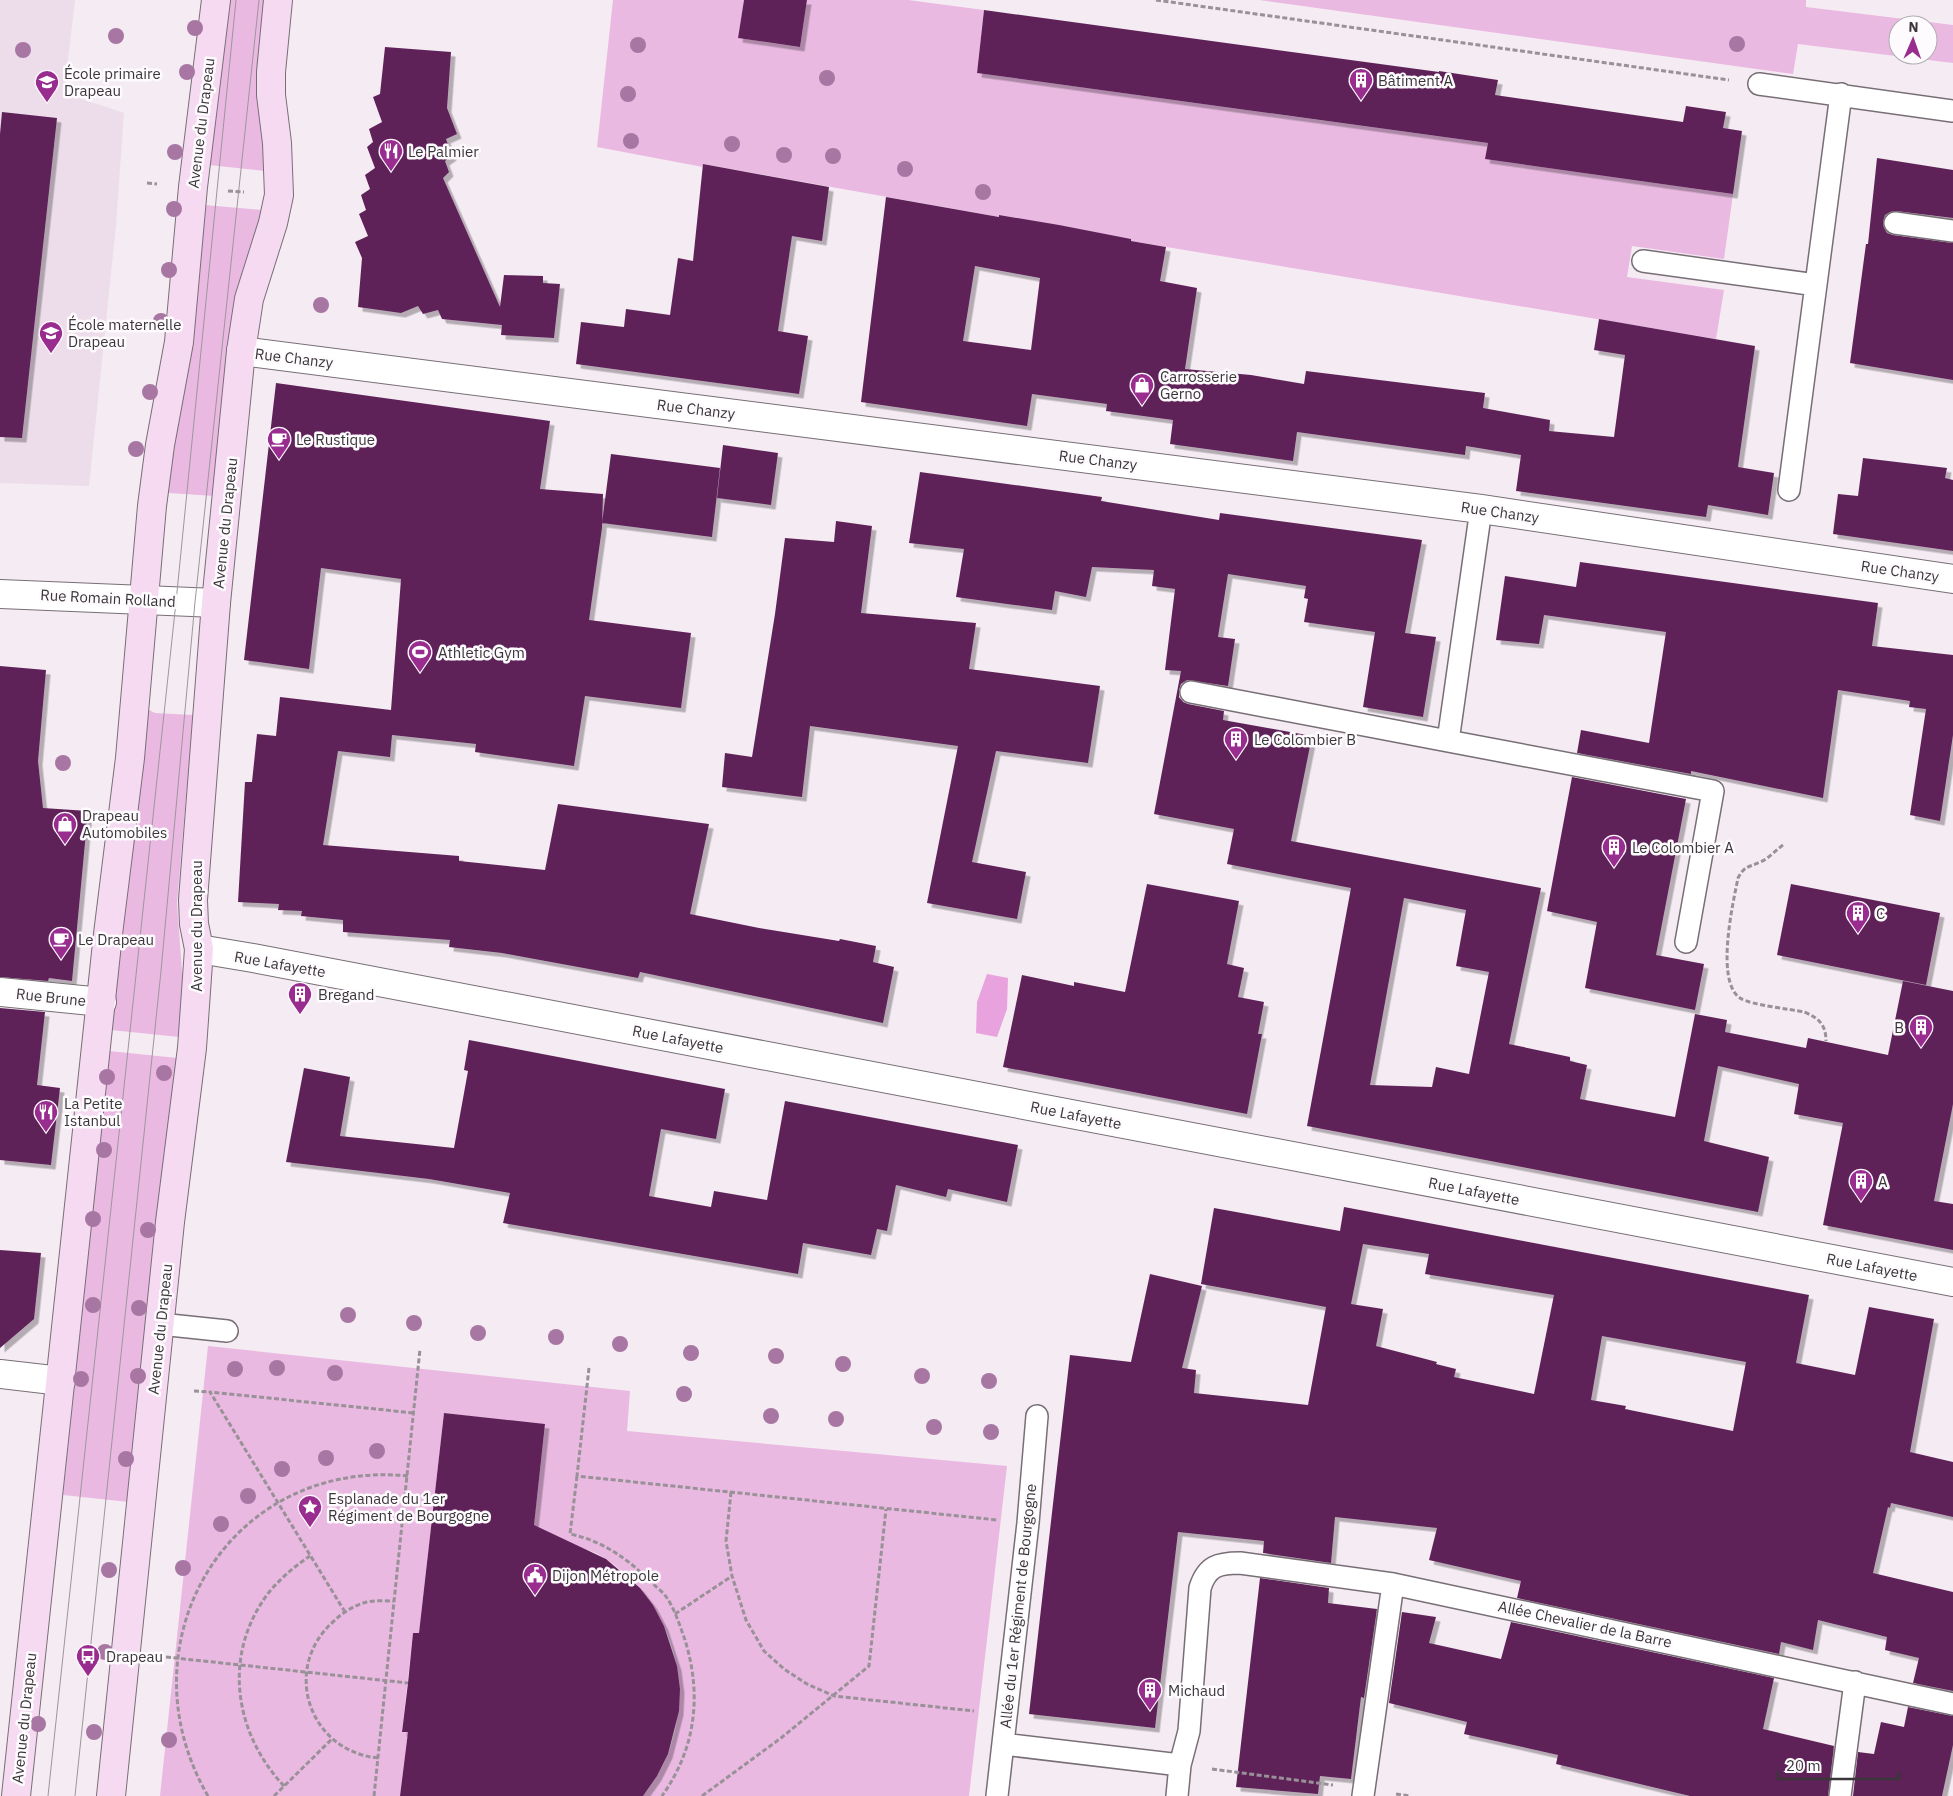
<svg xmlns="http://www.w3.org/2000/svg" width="1953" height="1796" font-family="'IBM Plex Sans',sans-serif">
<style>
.built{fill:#edddea}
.green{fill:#eab9e2;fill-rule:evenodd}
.water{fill:#e8a2dd}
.building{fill:#5f2359;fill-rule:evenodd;filter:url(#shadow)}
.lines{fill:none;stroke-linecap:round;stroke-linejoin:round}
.lane-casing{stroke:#776f75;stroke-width:24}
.street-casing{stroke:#776f75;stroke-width:30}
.secondary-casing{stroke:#776f75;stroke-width:30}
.path{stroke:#989197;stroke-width:3;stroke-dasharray:5 2.5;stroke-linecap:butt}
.lane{stroke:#fff;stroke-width:21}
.street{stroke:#fff;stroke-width:28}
.secondary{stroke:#f6daf2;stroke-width:28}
.tram{stroke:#9d969c;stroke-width:1}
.tree{fill:#a776a2}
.labels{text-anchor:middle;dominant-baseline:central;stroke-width:5;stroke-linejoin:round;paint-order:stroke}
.poi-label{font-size:15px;fill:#3a3639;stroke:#fefbfe;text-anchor:start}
.street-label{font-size:15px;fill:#3a3639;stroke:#fefbfe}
</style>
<defs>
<filter id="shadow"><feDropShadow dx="4.5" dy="4.5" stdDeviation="0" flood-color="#0004"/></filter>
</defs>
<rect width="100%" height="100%" fill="#f5ebf3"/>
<!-- built -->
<path class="built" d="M0 0H75L64 93 124 113 116 225 89 486 0 483Z"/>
<!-- green -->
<path class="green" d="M227 0H265V171L209 165Z
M613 0H744L738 38 800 47 807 0H908L984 10 977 73 1488 143 1486 159 1733 194 1724 259 1632 246 1627 277 1724 290 1716 339 1131 241 1130 239 999 215V217L703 164V167L597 147Z
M1259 0H1806V7L1953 25V63L1798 44 1793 74ZM1898 25H1928V55H1898Z
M205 205 262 210 258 226 241 280 214 496 169 493 171 454Z
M145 708 155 713 193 715 177 903 183 985 179 1037 111 1030Z
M109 1051 177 1058 129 1502 63 1495Z
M208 1346 630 1391 627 1431 1007 1466 969 1796H643C653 1783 662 1769 668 1754 691 1693 677 1622 629 1578 616 1566 601 1553 584 1549 573 1545 545 1549 531 1549L545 1425 444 1413 419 1633H413L402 1731 408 1732 400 1796H160Z"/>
<!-- water -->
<path class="water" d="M987 974 1008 978 1007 1009 997 1037 976 1033 977 1002Z"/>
<!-- building -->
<path class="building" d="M744 0H807L800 47 738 38Z
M984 10 1439 72V71L1498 80 1495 95 1683 122 1686 106 1726 112 1723 128 1742 131 1733 194 1485 159 1488 143 977 73Z
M385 47 451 52 447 108 457 134 446 139 452 156 445 161 449 172 443 178 500 307 504 275 543 276V283L560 284 554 338 501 335 502 325 442 319 438 310 423 314 418 306 401 313 358 307 362 258 355 242 368 236 359 214 366 210 361 195 370 189 365 175 375 168 367 147 373 142 369 129 382 122 373 97 380 94Z
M2 112 57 118 22 438 0 437V134Z
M1877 158 1953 170V218L1896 211 1890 212 1885 215 1883 222 1884 228 1887 233 1893 235 1953 243V380L1850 363 1866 244H1868Z
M703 164 829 187 822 241 792 236 778 331 808 336 799 394 576 364 581 322 624 327 626 309 670 315 678 258 693 261Z
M886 197 999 217V215L1059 225 1131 239V241L1166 247 1160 281 1197 288 1185 369 1251 375 1304 384 1306 371 1485 393 1483 408 1550 420 1549 431 1614 437 1625 355 1594 350 1599 319 1755 346 1738 467 1774 473 1768 515 1708 505 1706 517 1516 491 1521 455 1466 446 1465 455 1297 432 1293 461 1170 444 1173 420 1106 411 1107 404 1032 394 1027 426 861 402ZM975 266 1040 278 1031 350 963 341Z
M276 383 550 421 540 489 603 494 602 528 589 620 691 633 681 708 585 696 574 766 475 752 476 744 392 735 390 757 338 751 323 845 459 856V861L545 870 558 804 709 824 690 914 759 928 839 941 840 939 876 946 873 962 894 967 883 1023 640 972 638 978 502 953 449 947 450 940 343 932V920L301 916 302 911 278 910 279 904 238 902 245 782H252L257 734 276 736 280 697 391 710 401 579 321 568 309 669 244 660Z
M723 445 778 453 771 505 717 498Z
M611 454 720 468 712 537 602 523Z
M1863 458 1947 468 1945 478 1953 480V551L1833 534 1838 494 1858 496Z
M920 472 1102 497 1101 501 1219 520 1220 513 1422 540 1405 633 1436 637 1423 717 1363 707 1375 632 1304 622 1308 599 1304 598 1306 586 1228 574 1218 637 1235 639 1228 686 1187 680 1181 684 1179 690V697L1183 702 1188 704 1224 711 1223 720 1312 736 1291 841 1541 888 1509 1044 1570 1057V1061L1587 1065 1580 1099 1675 1117 1695 1014 1727 1020 1725 1032 1806 1048 1808 1038 1888 1055 1903 981 1953 991V1104L1934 1201 1953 1204V1250L1823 1225 1843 1123 1794 1114 1799 1084 1718 1066 1704 1141 1769 1157 1758 1212 1307 1126 1351 888 1227 864 1234 829 1154 814 1181 671 1165 670 1175 589 1152 586 1154 570 1092 567 1086 597 1055 591 1052 610 956 597 964 549 909 543ZM1404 898 1466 910 1456 966 1489 972 1469 1074 1436 1067 1432 1087 1370 1085Z
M836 521 872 526 861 613 976 623 969 669 1100 686 1088 763 996 751 972 862 1026 872 1017 919 927 903 958 746 810 726 802 797 722 787 725 753 752 757 775 614 785 538 834 542Z
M1580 562 1878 603 1872 646 1953 655V735L1940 821 1910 815 1926 709 1909 707 1910 701 1838 690 1823 798 1691 771V774L1577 753 1581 730 1649 743 1666 632 1544 615 1539 644 1496 640 1505 576 1576 587Z
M0 666 46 670 38 761 43 808 88 811 72 981 49 978 48 981 0 977Z
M1572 777 1686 799 1656 955 1704 964 1695 1010 1585 988 1597 922 1547 911Z
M1147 884 1239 901 1227 964 1244 968 1238 997 1264 1002 1258 1034H1262L1247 1114 1003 1067 1022 975 1074 986V982L1125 992Z
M1791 884 1940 913 1926 985 1777 955Z
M0 1008 45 1012 37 1085 60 1088 51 1165 0 1160Z
M469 1040 725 1089 716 1139 661 1129 649 1196 711 1207 714 1191 767 1200 785 1101 1018 1145 1007 1202 948 1189 946 1197 896 1185 887 1231 877 1229 871 1255 803 1243 798 1274 503 1223 510 1193 429 1179 286 1162 304 1068 350 1077 340 1136 454 1148 468 1071 464 1070Z
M1344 1207 1809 1295 1796 1363 1855 1375 1869 1307 1934 1319 1910 1452 1953 1462V1517L1891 1503 1890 1508 1888 1507 1873 1573 1953 1592V1691L1913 1683 1919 1658 1885 1650 1887 1637 1818 1620 1813 1650 1781 1642 1779 1654 1517 1598 1521 1581 1429 1560 1437 1528 1335 1517 1331 1563 1263 1553 1264 1541 1178 1532 1155 1728 1029 1714 1070 1355 1131 1362 1150 1274 1202 1286 1182 1368 1196 1370 1194 1393 1308 1405 1326 1307 1201 1284 1214 1208 1340 1231ZM1363 1244 1429 1254 1425 1274 1554 1295 1534 1394 1454 1377 1456 1369 1436 1364 1437 1362 1376 1346 1383 1309 1351 1304ZM1602 1336 1746 1362 1733 1431 1625 1409 1626 1406 1591 1400Z
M0 1250 41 1253 34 1319 0 1348Z
M444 1413 545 1424 534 1525 606 1559 640 1588 653 1605 664 1626 677 1666 680 1689 679 1711 668 1754 657 1776 643 1796H400L408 1732H402L408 1683 413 1633H419Z
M1260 1578 1329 1588 1328 1603 1377 1609 1364 1698 1361 1697 1351 1779 1320 1776 1318 1794 1236 1787Z
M1402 1612 1436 1617 1429 1643 1501 1659 1511 1622 1774 1678 1763 1729 1834 1746 1828 1796H1690L1556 1764 1558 1755 1464 1734 1467 1722 1389 1703Z
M1908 1707 1953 1716V1745L1942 1796H1853L1858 1752 1874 1754 1881 1722 1904 1727Z"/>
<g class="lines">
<!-- lane casing -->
<g class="lane-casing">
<path id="lane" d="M1759 84 1953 111
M1895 223 1953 231
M1643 261 1816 285
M1789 490 1841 94
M1481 509 1448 741 1713 791 1686 942
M1191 692 1448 741
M160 1324 227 1331
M1003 1744 1180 1765
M997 1796 1028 1523 1037 1416
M1177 1796 1180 1765 1189 1731 1200 1588C1207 1566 1218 1563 1240 1563L1393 1584 1953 1704
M1363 1796 1393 1584
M1840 1796 1855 1682"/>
</g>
<!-- street casing -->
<g class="street-casing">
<path id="street" d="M241 351 1481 509 1953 579
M0 594 216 603
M199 949 253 958 1953 1282
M0 992 102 1002
M0 1374 61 1381"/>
</g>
<!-- secondary casing -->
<g class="secondary-casing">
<path id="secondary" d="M16 1796 108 934 130 758 152 506 160 445 179 342 193 187 216 0
M111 1796 170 1222 192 1048 199 949 194 924 193 900 216 603 241 351 249 299 273 223 279 195 277 143 271 95V72L278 0"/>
</g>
<!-- path -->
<path class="path" d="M1156 0 1729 80
M147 183 157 184
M228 191 244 192
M1783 845C1776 850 1768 859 1760 862 1748 868 1745 865 1738 878 1733 903 1715 981 1740 998 1750 1005 1790 1009 1804 1012 1819 1018 1826 1025 1826 1041
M589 1368 577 1476 997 1520
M194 1391 210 1392
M577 1476 570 1534C603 1541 628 1559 651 1582 656 1587 663 1592 667 1598 675 1610 680 1626 685 1640 702 1695 696 1748 662 1796
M731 1492 726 1541 732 1576 746 1620 764 1651 784 1669 807 1684 834 1696 974 1711
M345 1612 210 1392 414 1413
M675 1614 732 1576
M166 1657 408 1683
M378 1758C308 1751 281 1667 334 1621 343 1612 355 1605 367 1602 376 1600 386 1601 394 1601
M1212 1769 1333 1785
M284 1786C233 1732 222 1652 270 1591 282 1577 295 1566 310 1556
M1396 1794 1410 1796
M208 1796C119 1643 229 1458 408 1476
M274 1796 332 1739
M374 1796 420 1349
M702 1796 781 1738 869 1666 886 1509"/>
<!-- lane -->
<use href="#lane" class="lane"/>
<!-- street -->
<use href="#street" class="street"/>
<!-- secondary -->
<use href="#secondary" class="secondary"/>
<!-- tram -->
<path class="tram" d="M48 1796 176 602 236 0
M75 1796 161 971 195 602 259 0"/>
</g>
<!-- trees -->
<g class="tree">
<circle cx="195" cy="28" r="8"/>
<circle cx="116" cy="36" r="8"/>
<circle cx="1737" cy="44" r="8"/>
<circle cx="638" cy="45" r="8"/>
<circle cx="23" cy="50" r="8"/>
<circle cx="187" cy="72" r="8"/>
<circle cx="827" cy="78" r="8"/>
<circle cx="628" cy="94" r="8"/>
<circle cx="631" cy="141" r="8"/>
<circle cx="732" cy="144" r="8"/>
<circle cx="175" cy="152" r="8"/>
<circle cx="784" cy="155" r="8"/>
<circle cx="833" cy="156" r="8"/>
<circle cx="905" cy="169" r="8"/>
<circle cx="983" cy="192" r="8"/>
<circle cx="174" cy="209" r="8"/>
<circle cx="169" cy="270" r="8"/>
<circle cx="321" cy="305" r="8"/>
<circle cx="161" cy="321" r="8"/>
<circle cx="150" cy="392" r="8"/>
<circle cx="136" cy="449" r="8"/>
<circle cx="63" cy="763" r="8"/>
<circle cx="164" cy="1073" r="8"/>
<circle cx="107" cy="1077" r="8"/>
<circle cx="104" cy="1150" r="8"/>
<circle cx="93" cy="1219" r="8"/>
<circle cx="148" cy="1230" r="8"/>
<circle cx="93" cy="1305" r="8"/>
<circle cx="139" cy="1308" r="8"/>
<circle cx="348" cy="1315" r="8"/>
<circle cx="414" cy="1323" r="8"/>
<circle cx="478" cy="1333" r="8"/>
<circle cx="556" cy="1337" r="8"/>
<circle cx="620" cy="1344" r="8"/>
<circle cx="691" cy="1353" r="8"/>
<circle cx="776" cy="1356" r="8"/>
<circle cx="843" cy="1364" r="8"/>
<circle cx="277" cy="1368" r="8"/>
<circle cx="235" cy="1369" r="8"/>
<circle cx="335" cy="1373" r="8"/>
<circle cx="138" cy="1376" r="8"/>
<circle cx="922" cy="1376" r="8"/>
<circle cx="81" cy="1379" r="8"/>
<circle cx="989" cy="1381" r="8"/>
<circle cx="684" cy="1394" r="8"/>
<circle cx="771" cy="1416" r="8"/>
<circle cx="836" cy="1419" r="8"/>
<circle cx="934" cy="1427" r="8"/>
<circle cx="991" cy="1432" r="8"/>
<circle cx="377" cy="1451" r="8"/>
<circle cx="326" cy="1458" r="8"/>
<circle cx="126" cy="1459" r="8"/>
<circle cx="282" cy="1469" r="8"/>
<circle cx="248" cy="1496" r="8"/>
<circle cx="221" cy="1524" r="8"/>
<circle cx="183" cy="1568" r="8"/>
<circle cx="109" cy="1570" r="8"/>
<circle cx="105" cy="1652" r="8"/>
<circle cx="38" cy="1724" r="8"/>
<circle cx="94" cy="1732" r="8"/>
<circle cx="169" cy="1740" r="8"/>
</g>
<!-- icons -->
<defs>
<g id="building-pin" transform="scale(1.25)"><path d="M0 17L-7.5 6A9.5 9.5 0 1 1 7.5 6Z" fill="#992d8f" stroke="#fefbfe"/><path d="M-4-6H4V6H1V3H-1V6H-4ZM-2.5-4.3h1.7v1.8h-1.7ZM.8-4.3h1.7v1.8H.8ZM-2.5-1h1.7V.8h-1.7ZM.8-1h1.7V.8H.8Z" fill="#fff"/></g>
<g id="school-pin" transform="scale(1.25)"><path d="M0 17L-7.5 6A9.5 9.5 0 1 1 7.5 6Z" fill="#992d8f" stroke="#fefbfe"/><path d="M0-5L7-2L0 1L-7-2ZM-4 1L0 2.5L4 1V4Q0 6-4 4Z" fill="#fff"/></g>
<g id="restaurant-pin" transform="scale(1.25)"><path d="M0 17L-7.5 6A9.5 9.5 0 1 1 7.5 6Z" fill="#992d8f" stroke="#fefbfe"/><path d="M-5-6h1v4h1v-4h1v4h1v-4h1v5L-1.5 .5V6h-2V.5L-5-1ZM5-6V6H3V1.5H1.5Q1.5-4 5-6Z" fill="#fff"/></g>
<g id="shop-pin" transform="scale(1.25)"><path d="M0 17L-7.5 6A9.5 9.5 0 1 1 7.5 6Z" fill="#992d8f" stroke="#fefbfe"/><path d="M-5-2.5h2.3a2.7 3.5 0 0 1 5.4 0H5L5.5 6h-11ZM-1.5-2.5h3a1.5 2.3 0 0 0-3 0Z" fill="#fff"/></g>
<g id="cafe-pin" transform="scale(1.25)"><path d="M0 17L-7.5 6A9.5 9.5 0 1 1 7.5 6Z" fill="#992d8f" stroke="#fefbfe"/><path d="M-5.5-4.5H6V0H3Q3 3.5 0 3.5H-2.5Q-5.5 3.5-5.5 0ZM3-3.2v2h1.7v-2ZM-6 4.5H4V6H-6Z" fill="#fff"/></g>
<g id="stadium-pin" transform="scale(1.25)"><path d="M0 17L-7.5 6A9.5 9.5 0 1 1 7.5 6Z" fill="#992d8f" stroke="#fefbfe"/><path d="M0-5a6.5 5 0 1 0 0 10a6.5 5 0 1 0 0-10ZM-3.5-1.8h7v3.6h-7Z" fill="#fff"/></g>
<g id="sight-pin" transform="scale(1.25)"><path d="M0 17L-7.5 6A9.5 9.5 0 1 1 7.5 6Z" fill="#992d8f" stroke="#fefbfe"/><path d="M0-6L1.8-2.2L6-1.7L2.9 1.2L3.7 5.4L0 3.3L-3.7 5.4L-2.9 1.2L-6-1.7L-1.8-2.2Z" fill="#fff"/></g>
<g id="civic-pin" transform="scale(1.25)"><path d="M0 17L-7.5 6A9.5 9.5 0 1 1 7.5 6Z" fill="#992d8f" stroke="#fefbfe"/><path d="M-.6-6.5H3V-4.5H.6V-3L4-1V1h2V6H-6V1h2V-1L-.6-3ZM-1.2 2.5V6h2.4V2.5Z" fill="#fff"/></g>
<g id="bus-pin" transform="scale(1.25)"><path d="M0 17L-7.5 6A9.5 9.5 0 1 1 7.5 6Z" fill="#992d8f" stroke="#fefbfe"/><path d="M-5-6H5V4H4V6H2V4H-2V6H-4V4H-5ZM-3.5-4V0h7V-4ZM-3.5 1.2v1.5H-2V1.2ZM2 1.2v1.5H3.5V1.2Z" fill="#fff"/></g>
</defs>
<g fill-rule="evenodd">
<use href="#building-pin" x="1361" y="80"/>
<use href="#school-pin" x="47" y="82"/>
<use href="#restaurant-pin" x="391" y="151"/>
<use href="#school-pin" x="51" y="333"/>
<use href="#shop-pin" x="1142" y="385"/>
<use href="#cafe-pin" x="279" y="439"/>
<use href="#stadium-pin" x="420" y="652"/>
<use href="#building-pin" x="1236" y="739"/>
<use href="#shop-pin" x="65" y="824"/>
<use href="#building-pin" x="1614" y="847"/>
<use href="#building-pin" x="1858" y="913"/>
<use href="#cafe-pin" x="61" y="939"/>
<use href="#building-pin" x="300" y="994"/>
<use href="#building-pin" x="1921" y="1027"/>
<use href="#restaurant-pin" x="46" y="1112"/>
<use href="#building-pin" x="1861" y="1181"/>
<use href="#sight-pin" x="310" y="1507"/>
<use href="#civic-pin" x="535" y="1575"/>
<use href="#bus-pin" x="88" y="1656"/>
<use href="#building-pin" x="1150" y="1690"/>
</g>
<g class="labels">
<!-- poi labels -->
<g class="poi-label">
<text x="64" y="73">École primaire<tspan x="64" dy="17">Drapeau</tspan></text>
<text x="1378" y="80">Bâtiment A</text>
<text x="408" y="151">Le Palmier</text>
<text x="68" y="324">École maternelle<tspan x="68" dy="17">Drapeau</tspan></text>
<text x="1160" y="376">Carrosserie<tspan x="1160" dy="17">Gerno</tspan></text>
<text x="296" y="439">Le Rustique</text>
<text x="438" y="652">Athletic Gym</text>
<text x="1254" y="739">Le Colombier B</text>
<text x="82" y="815">Drapeau<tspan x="82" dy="17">Automobiles</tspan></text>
<text x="1632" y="847">Le Colombier A</text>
<text x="1876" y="913">C</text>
<text x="78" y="939">Le Drapeau</text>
<text x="318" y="994">Bregand</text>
<text x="1904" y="1027" text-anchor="end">B</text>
<text x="64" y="1103">La Petite<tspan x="64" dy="17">Istanbul</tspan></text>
<text x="1878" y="1181">A</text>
<text x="328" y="1498">Esplanade du 1er<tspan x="328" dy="17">Régiment de Bourgogne</tspan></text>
<text x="552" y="1575">Dijon Métropole</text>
<text x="106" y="1656">Drapeau</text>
<text x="1168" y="1690">Michaud</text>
</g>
<!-- street labels -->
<g class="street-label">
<text transform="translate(201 123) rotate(-83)">Avenue du Drapeau</text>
<text transform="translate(294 358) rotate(7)">Rue Chanzy</text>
<text transform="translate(696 409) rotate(7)">Rue Chanzy</text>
<text transform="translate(1098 460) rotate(7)">Rue Chanzy</text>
<text transform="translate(1500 512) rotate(8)">Rue Chanzy</text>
<text transform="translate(225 523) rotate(-84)">Avenue du Drapeau</text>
<text transform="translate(1900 571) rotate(8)">Rue Chanzy</text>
<text transform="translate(108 598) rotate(3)">Rue Romain Rolland</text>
<text transform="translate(196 926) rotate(-90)">Avenue du Drapeau</text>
<text transform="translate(280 964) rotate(10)">Rue Lafayette</text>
<text transform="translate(51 997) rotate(6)">Rue Brune</text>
<text transform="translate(678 1039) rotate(11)">Rue Lafayette</text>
<text transform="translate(1076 1115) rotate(11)">Rue Lafayette</text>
<text transform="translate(1474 1191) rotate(11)">Rue Lafayette</text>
<text transform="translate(1872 1267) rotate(11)">Rue Lafayette</text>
<text transform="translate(160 1329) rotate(-84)">Avenue du Drapeau</text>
<text transform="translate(1018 1606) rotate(-84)">Allée du 1er Régiment de Bourgogne</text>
<text transform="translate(1585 1624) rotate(12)">Allée Chevalier de la Barre</text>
<text transform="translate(24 1718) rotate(-84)">Avenue du Drapeau</text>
</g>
</g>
<!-- north arrow -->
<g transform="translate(1913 40) rotate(2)"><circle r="24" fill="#fefbfe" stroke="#b0acaf"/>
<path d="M0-4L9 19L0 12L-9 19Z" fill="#992d8f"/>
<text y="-8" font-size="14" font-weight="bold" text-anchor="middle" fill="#3a3639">N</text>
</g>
<!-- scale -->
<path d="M1778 1771v8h121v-8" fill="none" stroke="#3a3639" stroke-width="2.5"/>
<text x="1786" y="1771" font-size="15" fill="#3a3639" stroke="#fefbfe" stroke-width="4" paint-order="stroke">20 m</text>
</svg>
